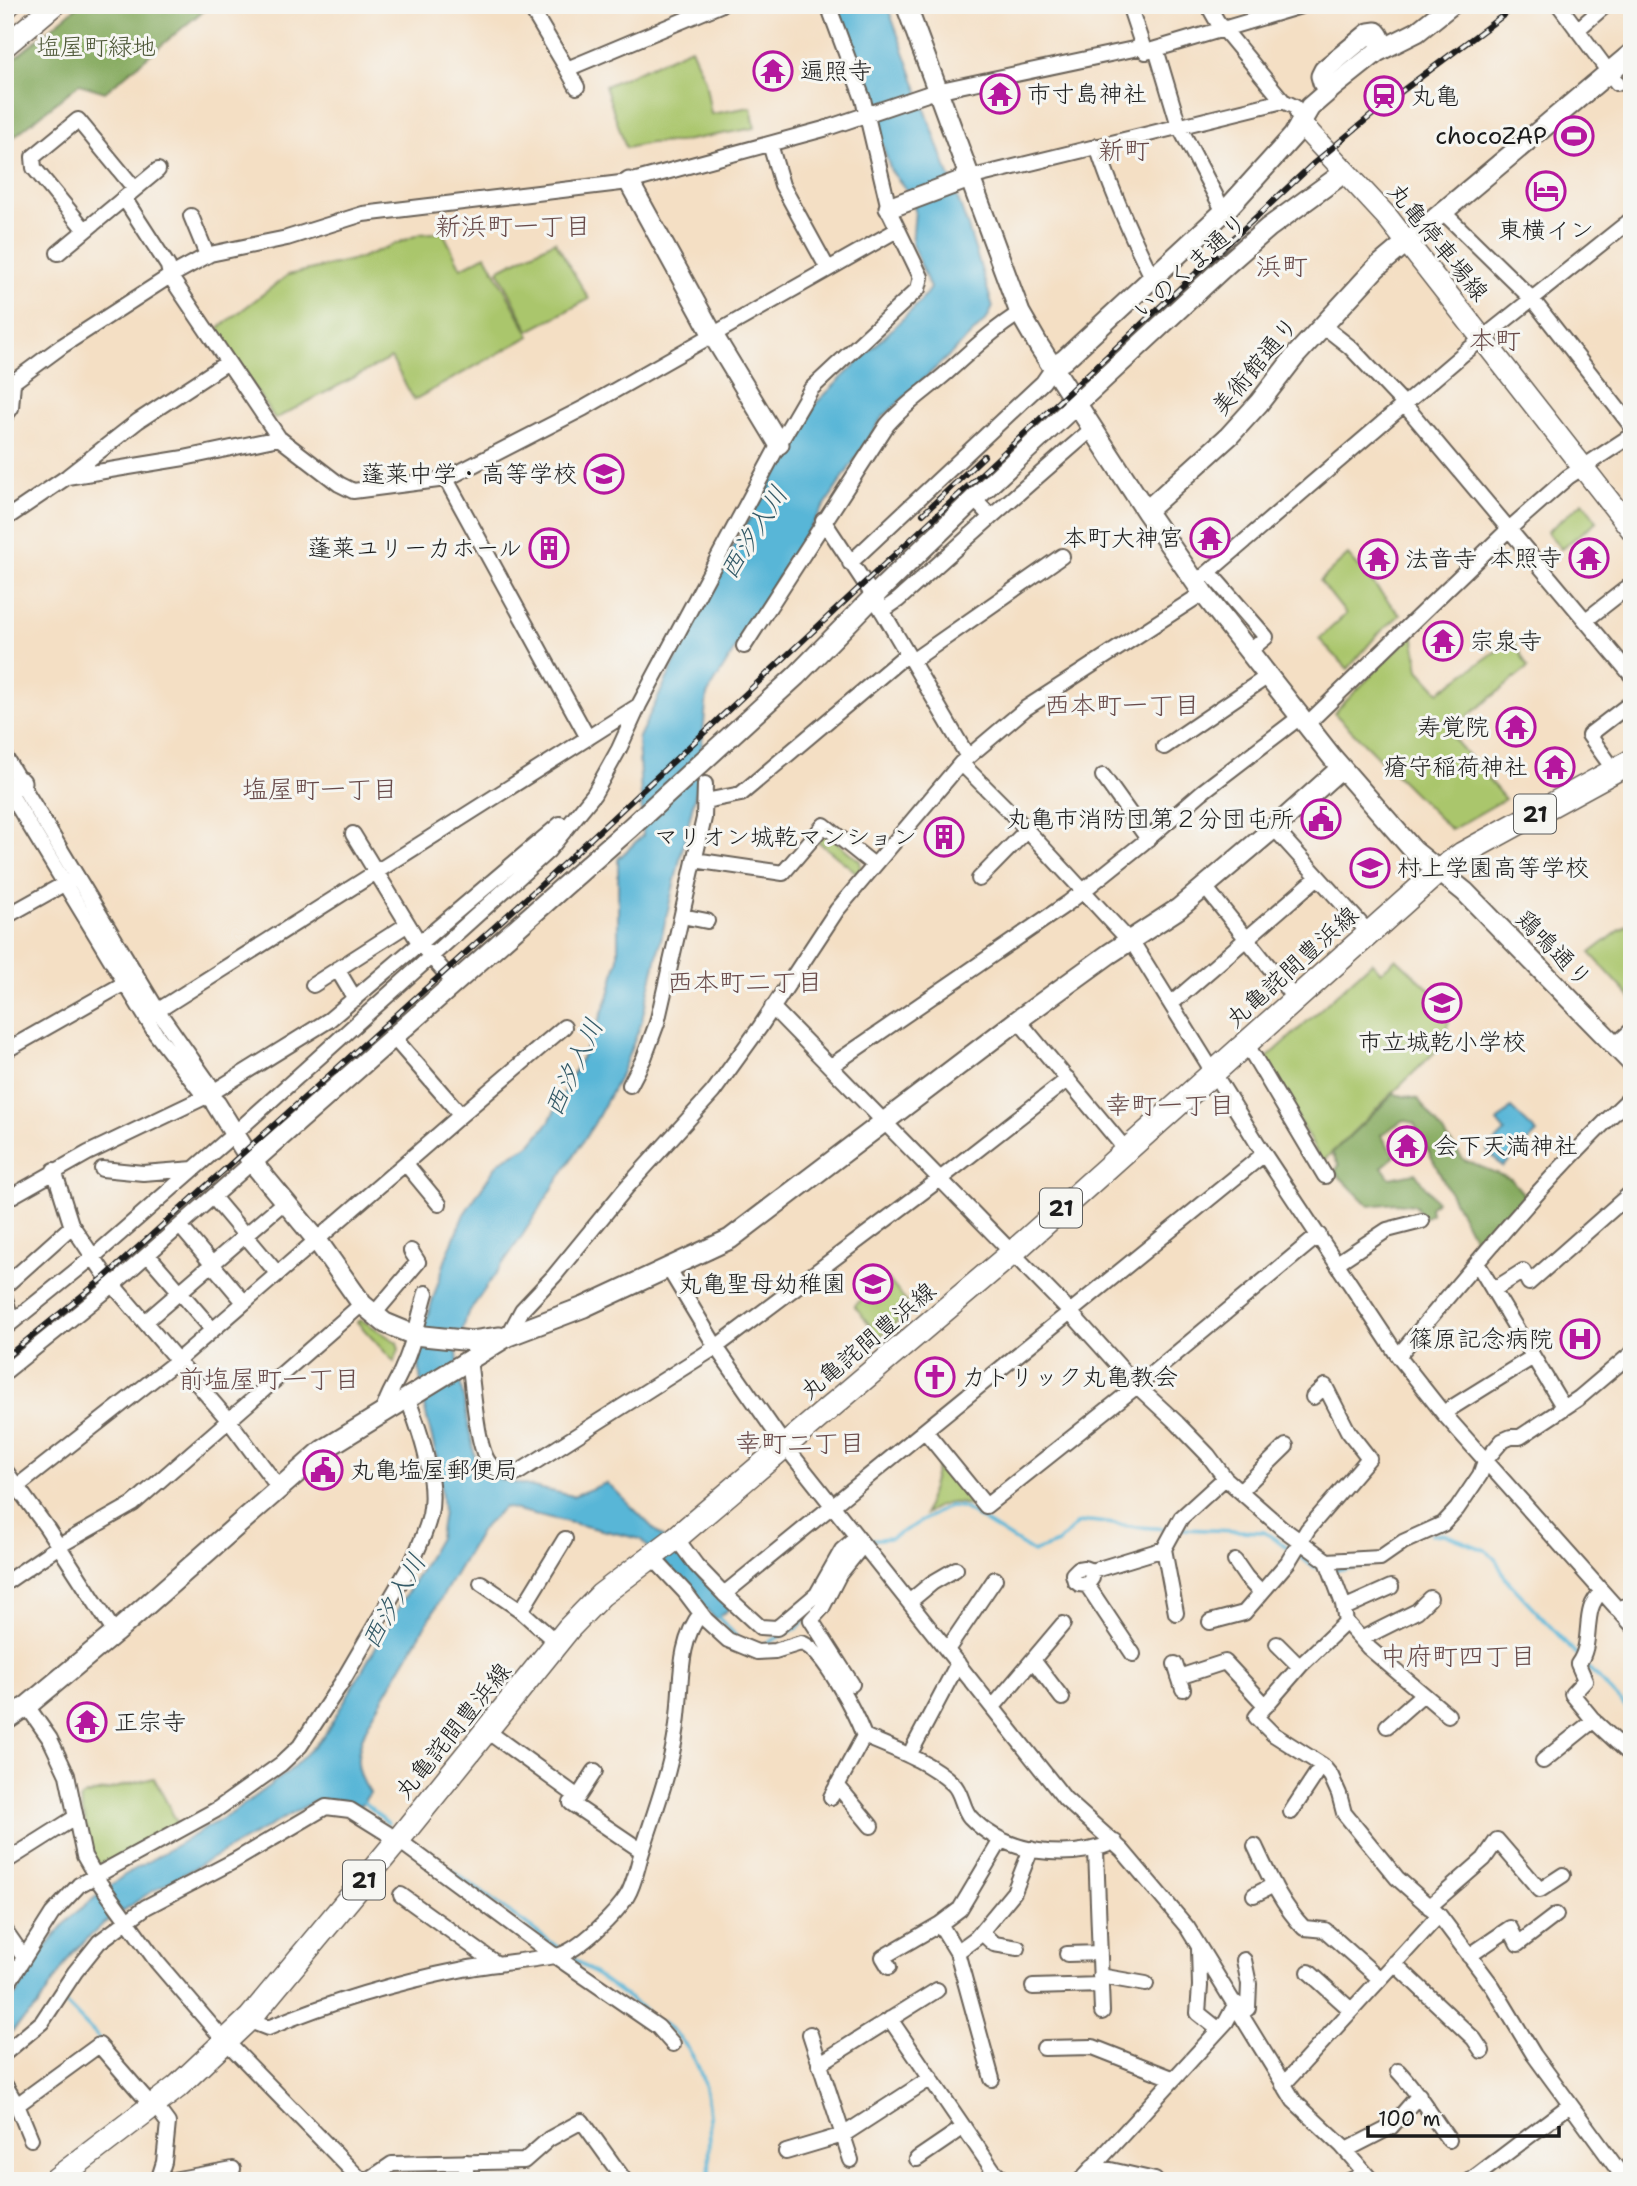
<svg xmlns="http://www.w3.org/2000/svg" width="1637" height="2186" font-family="'Shantell Sans','Klee One',sans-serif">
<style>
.green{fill:#aac66c;stroke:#637144;stroke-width:2}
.forest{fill:#87ab60;stroke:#52643e;stroke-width:2}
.water{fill:#59b6d7;stroke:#3a697a;stroke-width:2}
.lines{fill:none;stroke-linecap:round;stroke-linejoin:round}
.stream{stroke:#59b6d7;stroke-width:3.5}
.minor-casing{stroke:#686057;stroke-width:18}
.tertiary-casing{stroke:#686057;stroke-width:23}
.secondary-casing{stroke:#686057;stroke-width:24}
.primary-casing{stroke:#686057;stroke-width:26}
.minor{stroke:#fff;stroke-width:14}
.tertiary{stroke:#fff;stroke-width:19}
.secondary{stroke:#fff;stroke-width:21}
.primary{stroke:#fff;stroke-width:23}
.rail-casing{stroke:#1c1c1c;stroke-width:6}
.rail{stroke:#f6f6f2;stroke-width:3.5;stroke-dasharray:10;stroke-linecap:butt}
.labels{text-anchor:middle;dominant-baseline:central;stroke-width:6;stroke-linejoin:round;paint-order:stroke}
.shield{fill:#f6f6f2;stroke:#5d5d5c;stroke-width:2}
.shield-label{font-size:23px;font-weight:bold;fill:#1c1c1c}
.park-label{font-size:24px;fill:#4e5838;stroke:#f6f6f2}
.poi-label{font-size:24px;fill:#1c1c1c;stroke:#f6f6f2;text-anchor:end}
.street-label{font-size:24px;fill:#1c1c1c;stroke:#f6f6f2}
.neighbourhood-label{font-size:26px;fill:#694b4a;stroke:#f6f6f2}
.water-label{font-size:26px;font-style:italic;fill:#345a67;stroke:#f6f6f2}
</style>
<rect width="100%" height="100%" fill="#f6f6f2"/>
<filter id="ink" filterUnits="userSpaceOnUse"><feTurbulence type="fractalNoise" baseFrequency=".0143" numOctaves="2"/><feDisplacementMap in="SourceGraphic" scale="14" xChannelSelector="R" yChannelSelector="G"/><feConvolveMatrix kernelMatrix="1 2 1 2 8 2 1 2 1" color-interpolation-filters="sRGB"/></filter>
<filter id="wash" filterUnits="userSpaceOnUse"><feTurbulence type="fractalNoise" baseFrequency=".00686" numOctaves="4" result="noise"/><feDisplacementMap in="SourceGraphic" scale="28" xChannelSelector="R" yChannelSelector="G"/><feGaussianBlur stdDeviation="1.57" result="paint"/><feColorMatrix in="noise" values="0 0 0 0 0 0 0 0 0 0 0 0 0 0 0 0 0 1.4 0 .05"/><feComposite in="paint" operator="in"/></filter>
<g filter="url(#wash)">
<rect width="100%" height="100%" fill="#f4dfc4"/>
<!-- green -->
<path class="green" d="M691 48 705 80 711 114 751 107 755 128 678 142 650 143 626 148 605 86Z
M443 232 461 268 486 255 530 336 414 400 391 358 275 419 216 330 288 275 360 258 420 234Z
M555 241 589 299 529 331 498 270Z
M1583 502 1597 521 1561 549 1547 532Z
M1348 555 1400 615 1377 635 1348 669 1319 639 1346 614 1320 581Z
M1413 633 1419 670 1439 692 1513 639 1528 668 1448 732 1505 799 1451 830 1334 713Z
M821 835H828L860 861 861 869 857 873 816 840Z
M1632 921V999L1590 953Z
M1396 958 1454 1012 1450 1016 1442 1045 1322 1162 1265 1060 1372 962 1381 972Z
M888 1279 912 1309 879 1337 854 1305Z
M360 1320C370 1323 385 1336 397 1342L399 1350 394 1362 357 1322Z
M940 1456 981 1507 978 1509C958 1499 943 1501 925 1514Z
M154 1778 178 1824 109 1862 94 1864 80 1799 83 1796Z"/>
<!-- forest -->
<path class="forest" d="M79 5H210L105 92 79 84 5 144V66Z
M1394 1094 1418 1099 1464 1160 1511 1179 1527 1198 1480 1251 1414 1123 1403 1120 1381 1135 1395 1156 1382 1167 1390 1178 1415 1173 1436 1201 1430 1207 1431 1214 1424 1218 1415 1205 1395 1203 1369 1206 1335 1172 1339 1165 1332 1153Z"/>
<!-- water -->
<path class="water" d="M835 5H887L968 227 993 307 987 319 971 335 882 418 789 560 707 695 698 783 641 1024 621 1074 594 1124 520 1239 467 1315 457 1352 460 1381 476 1462 485 1476 573 1496 606 1483 612 1487 685 1560 729 1609 715 1619 678 1577 640 1539 504 1507 481 1530 368 1724C356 1751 352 1767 370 1793L360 1806C343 1798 331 1799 313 1802L146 1895 101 1926 72 1953 38 2006 5 2038V2006L16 1995 35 1961 53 1938 72 1916 93 1899 123 1876 232 1813 289 1771 324 1736 439 1538 443 1511 439 1467 426 1414 420 1377 419 1359 424 1327 447 1255 464 1214 499 1162 531 1144 549 1122 596 1028 609 995 618 958V859L643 835 638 739 718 573 817 402 919 303 930 288 912 244 915 210 909 193 891 171Z
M1511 1108 1537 1133 1503 1167 1487 1150 1505 1132 1497 1122Z"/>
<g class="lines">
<!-- stream -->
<path class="stream" d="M1181 1529 1264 1532 1291 1549
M1431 1535 1444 1534 1485 1550 1495 1558 1506 1579 1578 1656
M866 1540 891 1538 949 1506 962 1507 1033 1552 1058 1543 1077 1524 1090 1521 1138 1527 1170 1529
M1297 1554 1312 1566 1326 1570
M1334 1570 1365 1566
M716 1615 737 1637
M763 1645 799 1627 806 1618
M1583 1662 1632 1714
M360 1799 388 1823
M418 1846 560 1949
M569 1955 645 2010
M63 2001 101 2040
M663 2023C716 2062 710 2122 709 2181"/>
</g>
</g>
<g filter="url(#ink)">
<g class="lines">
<!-- minor casing -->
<g class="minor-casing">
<path id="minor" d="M529 5 567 69 720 5
M1129 5 1143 47
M1208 5 1217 21 1283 101
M1559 5 1617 83
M1577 30 1606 5
M1156 49 1179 126 1224 212
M567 69 577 87
M770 144 782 185 828 269
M1097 146C1112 193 1130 233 1152 277
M969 178 1283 101 1295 107 1301 124
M124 198 168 266 170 276 279 438 339 484 353 491 446 479 584 408 897 230
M1443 212 1532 299 1632 427
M191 216 207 255
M85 230 34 168 33 157 78 120 135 189
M58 253 158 170
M1322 325 1350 347 1404 404 1632 676
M5 416 11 408 13 382 62 346 170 276 210 254 287 238 363 214 629 182 824 129 936 91 1143 47 1146 52 1304 5
M68 476 138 421 228 362
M446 479 588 738
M991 517 1092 429
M5 519 67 477 184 458 279 438
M823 520 874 597 968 757
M850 563 1043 382 1054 366
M1210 573 1266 637 1249 651
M1196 583 1463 354 1632 219
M882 611 898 600 991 517 974 499
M1586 620 1632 584
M744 646 887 425C904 405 924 392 944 375 969 353 992 330 1020 313
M912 661 1062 556
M1306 725 1509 529 1568 477 1632 435
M1164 747 1268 676
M5 757 158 1011 210 1085 214 1099
M961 763 1011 813 1136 948 1264 1154 1398 1356 1443 1413 1632 1625
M1614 770 1589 735 1632 702
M1103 776 1148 839
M5 785 156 1034 205 1097 212 1101
M705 801 741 794 907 654
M1274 828 1369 933
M353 834 420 944 454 983
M694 860 783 873 824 825 874 865
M979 879 1027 830
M1205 887 1295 999
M682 916 707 921
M5 917 71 880
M337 969 355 999
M313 985 408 924
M1171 1004 1318 877
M772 1007 1070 1312 1137 1386 1177 1423 1208 1455 1225 1478 1282 1528 1327 1561 1343 1604 1346 1622 1301 1665 1256 1717 1273 1734 1322 1765 1331 1776 1339 1794 1344 1813 1397 1878 1439 1915 1493 1987 1534 2055 1621 2174 1628 2181
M146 1018 638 706
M1018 1020 1126 1150
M1246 1043 1325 1176
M1614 1046 1632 1030
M5 1051 132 979
M831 1066 1068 903 1143 843 1202 792 1300 717
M630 1085 644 1058 657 1023 704 818 705 784
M461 1115 564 1027
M406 1164 439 1204
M102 1169 143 1173 194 1169
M54 1170 71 1224 108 1279 230 1422 279 1488
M213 1197 277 1273
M5 1200 88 1153 205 1097 329 1020 560 824
M180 1226 244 1302
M148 1255 212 1329
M1337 1263 1387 1230 1422 1221
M1477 1263 1564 1408
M669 1269 716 1347 785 1446 1065 1799 1122 1850 1187 1927 1294 2101 1342 2146 1372 2181
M5 1286 72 1226
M1493 1290 1523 1271 1529 1283 1632 1192
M5 1298 12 1322
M374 1314 418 1262 411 1251
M145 1322 284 1202
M5 1328 93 1257 235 1133 548 851 594 794 619 749 639 705 779 444 811 389 918 289 921 277 890 213 863 99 828 5
M508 1336 522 1310 554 1276 626 1188 713 1092 760 1027 837 910 961 763 1026 708 1203 593
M1398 1356C1473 1267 1547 1176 1632 1096
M469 1360C473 1383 476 1449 490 1464 496 1471 507 1472 516 1474L716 1347 940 1179 1068 1079
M5 1372 113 1285 252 1162
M383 1412C387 1394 397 1383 403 1367 414 1343 419 1317 426 1293
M1443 1413 1533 1357
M925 1431 986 1506 1137 1386 1319 1235
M5 1470 47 1528 115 1633
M1240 1491 1286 1446
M5 1496 178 1360 461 1115 394 1038
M676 1538 696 1565 724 1594 1264 1154
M652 1557 685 1592 706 1620 728 1640 757 1652 775 1651 801 1643C823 1648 856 1715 864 1736 894 1749 929 1761 953 1784 962 1792 962 1808 970 1817 1006 1855 1068 1861 1115 1842
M1235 1561 1246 1577 1261 1593
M1327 1561 1380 1558 1403 1542 1443 1524 1457 1509 1480 1475 1485 1461 1502 1441 1511 1437H1520L1579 1398 1632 1353
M1092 1571V1578L1087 1585 1079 1584 1075 1581 1073 1574 1078 1569 1084 1568 1092 1571 1164 1549
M5 1583 59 1546 133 1504 362 1304
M481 1583 519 1609 557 1643
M1087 1585 1133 1654
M1602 1592C1580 1609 1595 1642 1578 1664L1585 1680 1572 1694 1595 1722 1632 1756
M724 1594 760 1627 777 1628 817 1594 842 1550 857 1537
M909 1602 932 1583 956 1569
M1344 1608 1391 1587
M1617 1609 1632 1604
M521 1611 565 1539
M1176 1613 1164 1549 1181 1518 1225 1478
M1210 1622 1244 1613 1288 1562 1308 1529 1369 1458 1348 1431 1325 1386 1313 1397
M1346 1622 1369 1648 1448 1715
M1361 1639 1417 1611 1430 1598
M1277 1644 1299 1666
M947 1650 995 1579
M1033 1660 1062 1698
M1175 1664 1183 1689
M1179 1677 1225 1662 1266 1706
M852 1684 811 1620 822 1608 839 1575 863 1545
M27 1706 50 1739 67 1775 84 1856 99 1882 157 1962 216 2031 362 2181
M993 1707 1063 1624
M1387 1726 1423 1694
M487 1731 578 1797 595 1771
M913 1748 958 1663
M1543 1761 1594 1720
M837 1785 871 1826
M831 1797 864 1736
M571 1803 642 1851
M1291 1812 1322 1765
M1255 1846C1269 1876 1281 1904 1304 1928L1325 1930 1380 1979
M1096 1850 1102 2012
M5 1862 76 1817
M401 1895 497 1964
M1254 1895 1274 1885
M1429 1907 1484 1859 1497 1840 1540 1890 1563 1875
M940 1924 957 1952 992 2079
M5 1930 23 1956
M981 1932 994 1944 1018 1948
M1199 1949 1200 1986 1198 2013 1218 2029
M957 1952 976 1938 1014 1892 1031 1849
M1067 1954 1100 1953
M1469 1956 1510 1928 1518 1944 1556 1915
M1394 1963 1474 2039 1482 2051
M889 1967 883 1957 940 1924 960 1909 1001 1840
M1309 1972 1351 2010
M1100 1976 1146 1984
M1033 1987 1101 1985
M5 1988 52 1914 79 1885 216 1810 281 1764 300 1746 342 1682 412 1562C419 1547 426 1532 430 1515 437 1479 420 1431 407 1397
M1242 2013 1248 2008 1249 1984 1244 1960
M890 2019 993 2170 1005 2181
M247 2020 268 2028C330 2002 398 1982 464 1969 496 1963 528 1961 560 1955 580 1949 616 1914 627 1896 634 1885 637 1868 641 1855 655 1810 674 1763 678 1716 682 1681 678 1642 701 1613
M810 2034 851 2160
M1044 2048 1093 2047 1172 2078
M5 2053 42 2022 75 1972 99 1942 127 1921 146 1907 234 1861 326 1807 350 1810 398 1840 555 1956 658 2027 673 2044
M819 2064 937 1990
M1398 2071C1418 2092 1432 2117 1449 2140
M5 2085 17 2105 99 2045 152 2106
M1283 2085 1439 1915
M154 2104 168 2123 164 2162 158 2181
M17 2105 31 2139
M1346 2150 1391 2127 1419 2095
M786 2152 843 2135 931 2078
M917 2159 964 2127
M466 2162V2181
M1093 2166 1155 2180
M167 2181 233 2169
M367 2181 392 2164 524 2161 549 2139 582 2121 625 2181
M1080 2181 1226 2022 1236 2003
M1349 2181 1365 2174
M1470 2181 1570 2105"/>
</g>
<!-- tertiary casing -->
<g class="tertiary-casing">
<path id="tertiary" d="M906 5 1020 313 1039 346 1146 511 1203 593 1332 757 1414 851 1465 892 1632 1063
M1376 32C1382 38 1381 45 1377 52L1333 87 1329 88 1323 83 1321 76 1324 70 1369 33Z
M1377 52 1417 32 1451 5
M629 182 713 335 779 444
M889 208 969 178
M1054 366 1064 360 1228 208 1293 136 1310 107 1333 87
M1146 511 1229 436 1259 403 1296 355 1376 268 1632 53
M5 791 21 782
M216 1104 252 1162 316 1239 362 1304 385 1323 414 1335 472 1341 500 1337
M252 1162 630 828 796 676 885 585 974 499 1227 264 1268 228 1345 172
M5 1721 27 1706 115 1633 323 1450 508 1336 584 1307 730 1239 1018 1020 1109 954 1178 909 1274 828 1341 768"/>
</g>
<!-- secondary casing -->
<g class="secondary-casing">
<path id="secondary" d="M5 9 9 5
M5 46 54 5
M1301 124 1388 218 1632 530"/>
</g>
<!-- primary casing -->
<g class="primary-casing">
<path id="primary" d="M54 2181 177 2087 250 2018 398 1840 569 1628 601 1595 676 1538 1012 1253 1440 870 1462 854 1632 761"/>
</g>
<!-- minor -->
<use href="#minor" class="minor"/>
<!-- tertiary -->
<use href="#tertiary" class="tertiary"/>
<!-- secondary -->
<use href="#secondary" class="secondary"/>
<!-- primary -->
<use href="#primary" class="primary"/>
<!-- rail casing -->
<g class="rail-casing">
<path id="rail" d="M923 514 984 456
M5 1358 105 1277 541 885 1314 163 1390 100 1517 5"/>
</g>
<!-- rail -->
<use href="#rail" class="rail"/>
</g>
</g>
<!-- icons -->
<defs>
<g id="temple-ring" transform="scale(2.0125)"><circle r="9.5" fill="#f6f6f2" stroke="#b5179e" stroke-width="1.5"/><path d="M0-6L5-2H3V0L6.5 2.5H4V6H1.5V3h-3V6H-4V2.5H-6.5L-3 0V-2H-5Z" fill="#b5179e"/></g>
<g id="station-ring" transform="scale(2.0125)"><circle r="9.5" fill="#f6f6f2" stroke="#b5179e" stroke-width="1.5"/><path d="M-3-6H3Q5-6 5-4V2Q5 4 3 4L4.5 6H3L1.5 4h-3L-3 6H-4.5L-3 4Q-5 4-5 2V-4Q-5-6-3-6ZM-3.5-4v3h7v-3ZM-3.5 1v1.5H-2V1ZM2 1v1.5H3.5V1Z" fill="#b5179e"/></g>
<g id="stadium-ring" transform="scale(2.0125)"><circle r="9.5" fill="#f6f6f2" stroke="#b5179e" stroke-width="1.5"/><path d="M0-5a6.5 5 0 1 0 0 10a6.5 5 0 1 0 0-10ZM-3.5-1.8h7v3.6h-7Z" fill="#b5179e"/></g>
<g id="hotel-ring" transform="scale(2.0125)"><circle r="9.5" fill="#f6f6f2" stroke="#b5179e" stroke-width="1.5"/><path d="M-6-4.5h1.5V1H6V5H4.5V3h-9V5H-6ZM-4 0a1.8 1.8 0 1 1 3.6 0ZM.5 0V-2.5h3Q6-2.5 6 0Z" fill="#b5179e"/></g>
<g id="school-ring" transform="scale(2.0125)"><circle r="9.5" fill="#f6f6f2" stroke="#b5179e" stroke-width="1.5"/><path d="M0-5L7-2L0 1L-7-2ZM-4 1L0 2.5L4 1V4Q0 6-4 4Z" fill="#b5179e"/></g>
<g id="building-ring" transform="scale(2.0125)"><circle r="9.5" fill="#f6f6f2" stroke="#b5179e" stroke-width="1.5"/><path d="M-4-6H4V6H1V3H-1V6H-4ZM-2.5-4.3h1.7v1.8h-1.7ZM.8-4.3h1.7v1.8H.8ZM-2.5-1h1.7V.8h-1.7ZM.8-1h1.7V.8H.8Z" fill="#b5179e"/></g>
<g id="civic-ring" transform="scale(2.0125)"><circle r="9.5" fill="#f6f6f2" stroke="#b5179e" stroke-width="1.5"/><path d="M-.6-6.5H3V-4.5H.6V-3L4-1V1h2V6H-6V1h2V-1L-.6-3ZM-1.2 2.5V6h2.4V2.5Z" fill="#b5179e"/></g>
<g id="hospital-ring" transform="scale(2.0125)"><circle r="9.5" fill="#f6f6f2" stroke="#b5179e" stroke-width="1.5"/><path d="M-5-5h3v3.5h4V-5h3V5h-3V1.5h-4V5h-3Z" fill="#b5179e"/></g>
<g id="church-ring" transform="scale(2.0125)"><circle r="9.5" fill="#f6f6f2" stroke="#b5179e" stroke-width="1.5"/><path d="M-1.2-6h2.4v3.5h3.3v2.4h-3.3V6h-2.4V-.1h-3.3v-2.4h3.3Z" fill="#b5179e"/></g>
</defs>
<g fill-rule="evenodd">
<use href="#temple-ring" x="773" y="71"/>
<use href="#temple-ring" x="1000" y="94"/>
<use href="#station-ring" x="1384" y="96"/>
<use href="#stadium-ring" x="1574" y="136"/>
<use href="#hotel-ring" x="1546" y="191"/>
<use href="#school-ring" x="604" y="474"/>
<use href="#temple-ring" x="1210" y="538"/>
<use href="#building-ring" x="549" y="548"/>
<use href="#temple-ring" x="1589" y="558"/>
<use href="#temple-ring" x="1378" y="559"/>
<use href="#temple-ring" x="1443" y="641"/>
<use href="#temple-ring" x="1516" y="727"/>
<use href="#temple-ring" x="1555" y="767"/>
<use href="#civic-ring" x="1321" y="819"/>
<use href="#building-ring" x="944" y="837"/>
<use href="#school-ring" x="1370" y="868"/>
<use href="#school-ring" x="1442" y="1003"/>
<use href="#temple-ring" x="1407" y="1146"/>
<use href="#school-ring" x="873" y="1284"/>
<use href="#hospital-ring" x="1580" y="1339"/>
<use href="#church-ring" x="935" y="1377"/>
<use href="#civic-ring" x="323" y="1470"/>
<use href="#temple-ring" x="87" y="1722"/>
</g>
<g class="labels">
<!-- shield labels -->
<g class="shield">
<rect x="1514" y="794.5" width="42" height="39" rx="5"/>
<rect x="1040" y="1188.5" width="42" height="39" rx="5"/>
<rect x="343" y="1860.5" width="42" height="39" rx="5"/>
</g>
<g class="shield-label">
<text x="1535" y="814">21</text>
<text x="1061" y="1208">21</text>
<text x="364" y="1880">21</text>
</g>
<!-- park labels -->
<g class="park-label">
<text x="96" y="47">塩屋町緑地</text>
</g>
<!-- poi labels -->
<g class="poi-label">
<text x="800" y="71" text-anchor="start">遍照寺</text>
<text x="1027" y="94" text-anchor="start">市寸島神社</text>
<text x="1411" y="96" text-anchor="start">丸亀</text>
<text x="1547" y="136">chocoZAP</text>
<text x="1546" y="230" text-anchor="middle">東横イン</text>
<text x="577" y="474">蓬莱中学・高等学校</text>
<text x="1183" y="538">本町大神宮</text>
<text x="522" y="548">蓬莱ユリーカホール</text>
<text x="1562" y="558">本照寺</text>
<text x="1405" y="559" text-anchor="start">法音寺</text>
<text x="1470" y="641" text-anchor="start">宗泉寺</text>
<text x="1489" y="727">寿覚院</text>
<text x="1528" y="767">瘡守稲荷神社</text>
<text x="1294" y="819">丸亀市消防団第２分団屯所</text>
<text x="917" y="837">マリオン城乾マンション</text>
<text x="1397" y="868" text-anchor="start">村上学園高等学校</text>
<text x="1442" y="1042" text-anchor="middle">市立城乾小学校</text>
<text x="1434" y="1146" text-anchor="start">会下天満神社</text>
<text x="846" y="1284">丸亀聖母幼稚園</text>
<text x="1553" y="1339">篠原記念病院</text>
<text x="962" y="1377" text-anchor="start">カトリック丸亀教会</text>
<text x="350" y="1470" text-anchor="start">丸亀塩屋郵便局</text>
<text x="114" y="1722" text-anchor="start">正宗寺</text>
</g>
<!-- street labels -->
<g class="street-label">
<text transform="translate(1438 242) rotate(51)">丸亀停車場線</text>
<text transform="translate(1190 266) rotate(-42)">いのくま通り</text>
<text transform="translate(1255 366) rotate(-50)">美術館通り</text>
<text transform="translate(1554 949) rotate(46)">鶏鳴通り</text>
<text transform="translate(1292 967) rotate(-42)">丸亀詫間豊浜線</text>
<text transform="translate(868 1341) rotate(-40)">丸亀詫間豊浜線</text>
<text transform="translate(453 1731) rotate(-51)">丸亀詫間豊浜線</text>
</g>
<!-- neighbourhood labels -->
<g class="neighbourhood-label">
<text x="1124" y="149">新町</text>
<text x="513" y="225">新浜町一丁目</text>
<text x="1282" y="265">浜町</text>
<text x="1495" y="339">本町</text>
<text x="1122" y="704">西本町一丁目</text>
<text x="320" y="788">塩屋町一丁目</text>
<text x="745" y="981">西本町二丁目</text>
<text x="1170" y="1104">幸町一丁目</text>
<text x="269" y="1378">前塩屋町一丁目</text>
<text x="800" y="1442">幸町二丁目</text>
<text x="1458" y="1655">中府町四丁目</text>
</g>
<!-- water labels -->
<g class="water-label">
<text transform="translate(753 532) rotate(-58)">西汐入川</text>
<text transform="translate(573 1067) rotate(-65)">西汐入川</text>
<text transform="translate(393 1601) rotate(-61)">西汐入川</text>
</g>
</g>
<!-- margin -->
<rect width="1637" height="2186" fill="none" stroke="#f6f6f2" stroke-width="28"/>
<!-- scale -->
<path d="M1368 2126v10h191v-10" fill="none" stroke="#1c1c1c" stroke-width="3.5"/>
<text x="1378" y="2126" font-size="21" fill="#1c1c1c" stroke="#f6f6f2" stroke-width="5" paint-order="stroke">100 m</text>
</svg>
